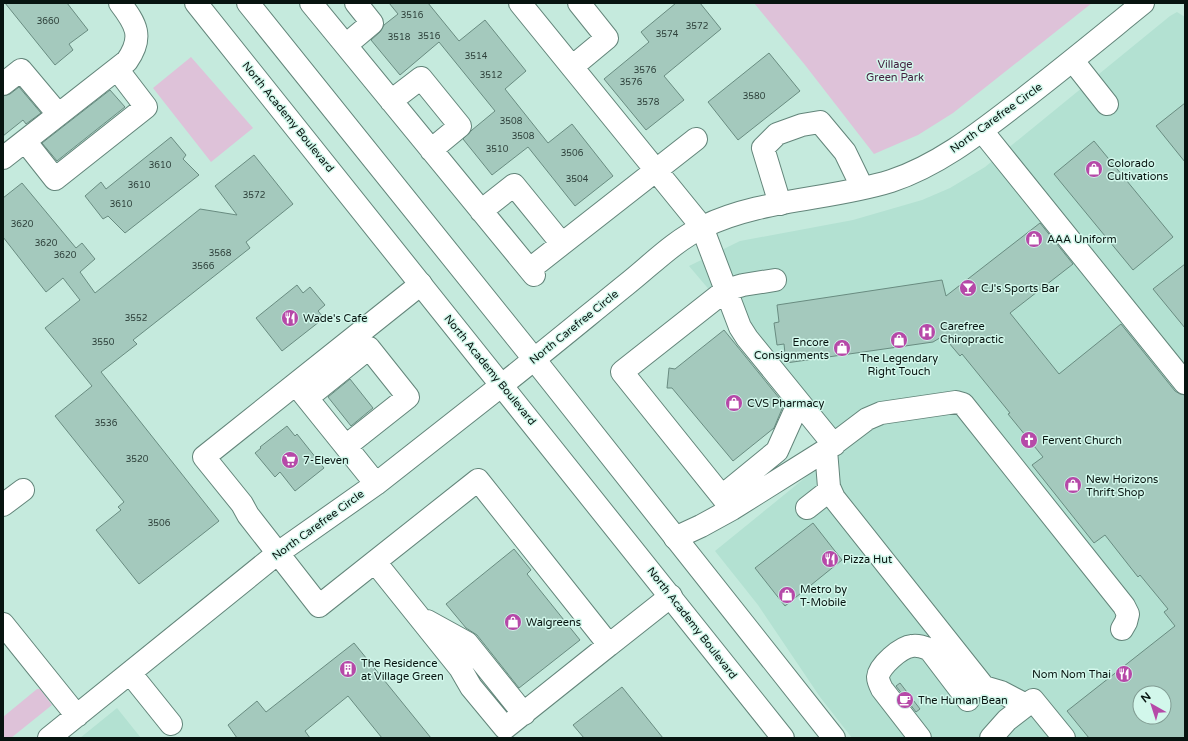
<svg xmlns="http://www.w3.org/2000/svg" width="1188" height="741" font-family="'Varela Round',sans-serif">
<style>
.built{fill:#b3e1d2;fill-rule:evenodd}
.green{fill:#dec2d9}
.building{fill:#a4c9bd;stroke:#698c81;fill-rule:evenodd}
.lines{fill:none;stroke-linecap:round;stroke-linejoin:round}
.minor-casing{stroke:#63857a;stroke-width:24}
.major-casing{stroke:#63857a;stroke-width:24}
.highway-casing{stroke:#63857a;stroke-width:24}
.minor{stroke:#fff;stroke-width:22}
.major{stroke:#fff;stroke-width:22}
.highway{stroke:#fff;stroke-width:22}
.labels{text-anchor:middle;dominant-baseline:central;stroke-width:3;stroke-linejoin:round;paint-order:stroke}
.number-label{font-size:9px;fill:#2e413b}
.park-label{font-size:11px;fill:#452040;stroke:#d2f7eb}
.street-label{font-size:11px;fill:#071410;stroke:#d2f7eb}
.poi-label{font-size:11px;fill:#071410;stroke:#d2f7eb;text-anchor:start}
</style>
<rect width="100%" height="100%" fill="#c5eadd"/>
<!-- built -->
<path class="built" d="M1177 12 1185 17V738H852L820 697 758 605 715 551 843 447 689 266 740 241 853 220 922 200 950 188 985 167 1170 16ZM1140 693H1164V717H1140Z
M117 708 141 738H80Z"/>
<!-- green -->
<path class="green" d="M754 3H1092L953 113 918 135 874 154 805 65Z
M191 57 253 128 211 162 153 88Z
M37 689H40L52 705 11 738H3V717Z"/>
<!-- building -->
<path class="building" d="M5 3H67L88 30 69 44 73 50 55 65Z
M389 3H428L459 41 485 20 526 71 505 89 548 143 572 124 613 176 575 206 528 147 492 175 463 139 472 130 495 111 439 42 400 75 371 40 380 32 384 25 398 14Z
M676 3H700L721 29 664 76 684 100 646 130 604 79 649 42 641 32Z
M769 53 800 91 738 140 708 102Z
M19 87 41 113 26 124 23 120 3 136V96L10 94Z
M110 90 125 107 57 161 42 143Z
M1185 103V162L1156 126Z
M171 137 186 155 183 159 199 175 125 233 108 216 103 219 85 196 101 182 106 189Z
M1094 141 1173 237 1133 270 1054 174Z
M254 155 293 204 246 242 250 248 133 340 137 344 101 372 219 521 139 584 96 530 121 510 118 507 124 502 55 416 92 386 45 328 80 300 63 278 46 292 3 237V198L22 183 76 248 82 243 95 259 80 272 95 293 200 209 237 215 215 186Z
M1040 223 1073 264 1010 313 1059 374 1121 324 1175 391 1180 394 1185 395V738H1089L1067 711 1175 626 1164 612 1168 609 1140 575 1138 577 1105 535 1094 543 1032 465 1043 457 1008 414 1010 413 962 354 960 356 943 336 933 342 786 363 784 344 777 345 774 323 779 322 777 305 942 280 946 296ZM1140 693H1164V717H1140Z
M1185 264V328L1153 289Z
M297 285 303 293 310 287 325 305 318 311 324 318 282 351 256 318Z
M724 330 784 404 774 428 733 461 672 388H667L669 368 675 369Z
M350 379 373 408 351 426 328 397Z
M287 426 295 436 297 434 324 468 295 491 280 472 275 477 255 453 261 448 260 447Z
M813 523 842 560 785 606 755 568Z
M514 549 531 570 527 574 580 640 519 688 477 635 466 628 446 604Z
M354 643 431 738H382L348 696 305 731 310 738H237L228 725 257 701 266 712Z
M900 683 920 709 916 712 896 686Z
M622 687 663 738H584L573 725Z"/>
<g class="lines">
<!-- minor casing -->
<g class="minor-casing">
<path id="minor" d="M311 3 534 275
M520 3 702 227 740 327 747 338 834 445
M346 45 372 23 356 3
M1073 61 1107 104
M572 67 607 38 579 3
M3 84 21 70 58 114
M391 101 421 78 460 126 431 150
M982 131 1185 383
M25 141 55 179 146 107 117 69
M3 158 127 61C144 37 136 24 120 3
M780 204 763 148 777 134 802 125 820 122 845 152 862 187
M481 211 514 185 562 244
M530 269 696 139
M421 284 204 457 242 504 248 515 319 606 478 480 609 645 671 596
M298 387 376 484
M307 398 369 348 408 397 346 446
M826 450 829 487 834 498 984 687 1001 692 1026 705
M722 496 777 451 799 402
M3 505 23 490
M807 508 830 490
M732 509 622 372 726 290 743 285 775 280
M675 538 701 526 732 509 826 450 867 419 881 413 956 402 963 404 1124 606 1128 614 1126 622 1122 629
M375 562 460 668 471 687 505 728 609 645
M427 621 467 643 524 714
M3 624 77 716
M130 673 171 724
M49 738 278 553 376 484 502 385
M920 738 882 689C880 685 878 681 878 677 879 666 901 647 912 646 917 645 925 647 930 650L968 700
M991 738 1007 720 1033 700 1064 738"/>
</g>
<!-- major casing -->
<g class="major-casing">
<path id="major" d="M502 385C544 352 585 318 627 284 651 265 674 241 703 227 759 199 831 200 891 181 939 165 979 133 1018 103 1060 71 1101 37 1143 3"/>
</g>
<!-- highway casing -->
<g class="highway-casing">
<path id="highway" d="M196 3 783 738
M248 3 534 359 834 738"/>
</g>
<!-- minor -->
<use href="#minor" class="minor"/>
<!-- major -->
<use href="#major" class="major"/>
<!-- highway -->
<use href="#highway" class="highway"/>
</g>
<!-- icons -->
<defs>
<g id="shop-disc" transform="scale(0.9)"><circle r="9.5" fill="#b649a8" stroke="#d2f7eb"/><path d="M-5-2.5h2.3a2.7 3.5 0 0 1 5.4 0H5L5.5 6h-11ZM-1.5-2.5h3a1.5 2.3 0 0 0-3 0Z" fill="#fff"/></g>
<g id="bar-disc" transform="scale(0.9)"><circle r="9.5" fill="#b649a8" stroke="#d2f7eb"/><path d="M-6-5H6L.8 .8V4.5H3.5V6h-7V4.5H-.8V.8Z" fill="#fff"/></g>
<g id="restaurant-disc" transform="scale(0.9)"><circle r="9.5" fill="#b649a8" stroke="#d2f7eb"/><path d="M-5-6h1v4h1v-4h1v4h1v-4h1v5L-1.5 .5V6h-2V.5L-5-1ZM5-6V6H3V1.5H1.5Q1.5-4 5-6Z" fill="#fff"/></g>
<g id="hospital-disc" transform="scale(0.9)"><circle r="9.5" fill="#b649a8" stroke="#d2f7eb"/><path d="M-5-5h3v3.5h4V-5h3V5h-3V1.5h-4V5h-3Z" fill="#fff"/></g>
<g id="church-disc" transform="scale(0.9)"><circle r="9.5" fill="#b649a8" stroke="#d2f7eb"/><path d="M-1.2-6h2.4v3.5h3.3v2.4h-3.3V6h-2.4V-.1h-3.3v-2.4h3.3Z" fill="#fff"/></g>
<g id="supermarket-disc" transform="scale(0.9)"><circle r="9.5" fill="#b649a8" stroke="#d2f7eb"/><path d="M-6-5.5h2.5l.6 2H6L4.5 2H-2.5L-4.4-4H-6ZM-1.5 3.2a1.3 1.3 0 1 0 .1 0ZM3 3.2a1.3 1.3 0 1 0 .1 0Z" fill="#fff"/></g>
<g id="building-disc" transform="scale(0.9)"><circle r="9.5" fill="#b649a8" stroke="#d2f7eb"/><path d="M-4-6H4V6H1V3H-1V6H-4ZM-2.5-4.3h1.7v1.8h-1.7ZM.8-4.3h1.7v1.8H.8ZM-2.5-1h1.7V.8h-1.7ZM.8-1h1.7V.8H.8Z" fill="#fff"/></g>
<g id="cafe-disc" transform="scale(0.9)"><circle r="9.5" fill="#b649a8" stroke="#d2f7eb"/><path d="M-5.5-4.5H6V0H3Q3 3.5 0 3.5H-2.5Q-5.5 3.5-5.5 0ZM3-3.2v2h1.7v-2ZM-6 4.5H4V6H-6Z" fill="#fff"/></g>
</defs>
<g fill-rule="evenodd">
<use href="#shop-disc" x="1094" y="169"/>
<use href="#shop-disc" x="1034" y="239"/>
<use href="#bar-disc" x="968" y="288"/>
<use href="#restaurant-disc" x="290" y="318"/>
<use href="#hospital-disc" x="927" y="332"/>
<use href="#shop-disc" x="899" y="340"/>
<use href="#shop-disc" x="842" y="348"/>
<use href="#shop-disc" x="734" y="403"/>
<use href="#church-disc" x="1029" y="440"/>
<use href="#supermarket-disc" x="290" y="460"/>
<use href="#shop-disc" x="1073" y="485"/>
<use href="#restaurant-disc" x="830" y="559"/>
<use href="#shop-disc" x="787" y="595"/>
<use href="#shop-disc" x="513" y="622"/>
<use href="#building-disc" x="348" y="669"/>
<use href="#restaurant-disc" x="1124" y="674"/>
<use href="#cafe-disc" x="905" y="700"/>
</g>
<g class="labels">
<!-- number labels -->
<g class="number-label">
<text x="412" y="15">3516</text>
<text x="48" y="21">3660</text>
<text x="697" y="26">3572</text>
<text x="667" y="34">3574</text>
<text x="429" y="36">3516</text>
<text x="399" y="37">3518</text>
<text x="476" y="56">3514</text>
<text x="645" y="70">3576</text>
<text x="491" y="75">3512</text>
<text x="631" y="82">3576</text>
<text x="754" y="96">3580</text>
<text x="648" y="102">3578</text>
<text x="511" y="121">3508</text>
<text x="523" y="136">3508</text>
<text x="497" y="149">3510</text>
<text x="572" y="153">3506</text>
<text x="160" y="165">3610</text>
<text x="577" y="179">3504</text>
<text x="139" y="185">3610</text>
<text x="254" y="195">3572</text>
<text x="121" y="204">3610</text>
<text x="22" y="224">3620</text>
<text x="46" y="243">3620</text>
<text x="220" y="253">3568</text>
<text x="65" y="255">3620</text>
<text x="203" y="266">3566</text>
<text x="136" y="318">3552</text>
<text x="103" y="342">3550</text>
<text x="106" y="423">3536</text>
<text x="137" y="459">3520</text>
<text x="159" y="523">3506</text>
</g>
<!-- park labels -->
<g class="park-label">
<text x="895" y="64">Village<tspan x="895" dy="13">Green Park</tspan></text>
</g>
<!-- street labels -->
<g class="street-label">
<text transform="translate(288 117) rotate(51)">North Academy Boulevard</text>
<text transform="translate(996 118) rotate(-36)">North Carefree Circle</text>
<text transform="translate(574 327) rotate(-39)">North Carefree Circle</text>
<text transform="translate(490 370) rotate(51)">North Academy Boulevard</text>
<text transform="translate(318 525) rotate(-36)">North Carefree Circle</text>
<text transform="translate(692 623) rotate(52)">North Academy Boulevard</text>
</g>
<!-- poi labels -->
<g class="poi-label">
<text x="1107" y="163">Colorado<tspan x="1107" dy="13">Cultivations</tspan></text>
<text x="1047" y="239">AAA Uniform</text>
<text x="981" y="288">CJ's Sports Bar</text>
<text x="303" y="318">Wade's Cafe</text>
<text x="940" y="326">Carefree<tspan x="940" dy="13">Chiropractic</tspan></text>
<text x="829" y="342" text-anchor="end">Encore<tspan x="829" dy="13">Consignments</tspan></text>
<text x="899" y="358" text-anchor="middle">The Legendary<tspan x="899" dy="13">Right Touch</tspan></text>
<text x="747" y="403">CVS Pharmacy</text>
<text x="1042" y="440">Fervent Church</text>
<text x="303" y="460">7-Eleven</text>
<text x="1086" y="479">New Horizons<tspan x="1086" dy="13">Thrift Shop</tspan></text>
<text x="843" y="559">Pizza Hut</text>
<text x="800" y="589">Metro by<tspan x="800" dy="13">T-Mobile</tspan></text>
<text x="526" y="622">Walgreens</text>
<text x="361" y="663">The Residence<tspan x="361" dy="13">at Village Green</tspan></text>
<text x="1111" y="674" text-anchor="end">Nom Nom Thai</text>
<text x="918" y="700">The Human Bean</text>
</g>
</g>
<!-- border -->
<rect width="1188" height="741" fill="none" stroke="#071410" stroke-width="8"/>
<!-- north arrow -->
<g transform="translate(1152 705) rotate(321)"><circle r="19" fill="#d2f7eb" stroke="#819c93"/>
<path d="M0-3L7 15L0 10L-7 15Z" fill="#b649a8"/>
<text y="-6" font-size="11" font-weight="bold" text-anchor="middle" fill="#071410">N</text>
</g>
</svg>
